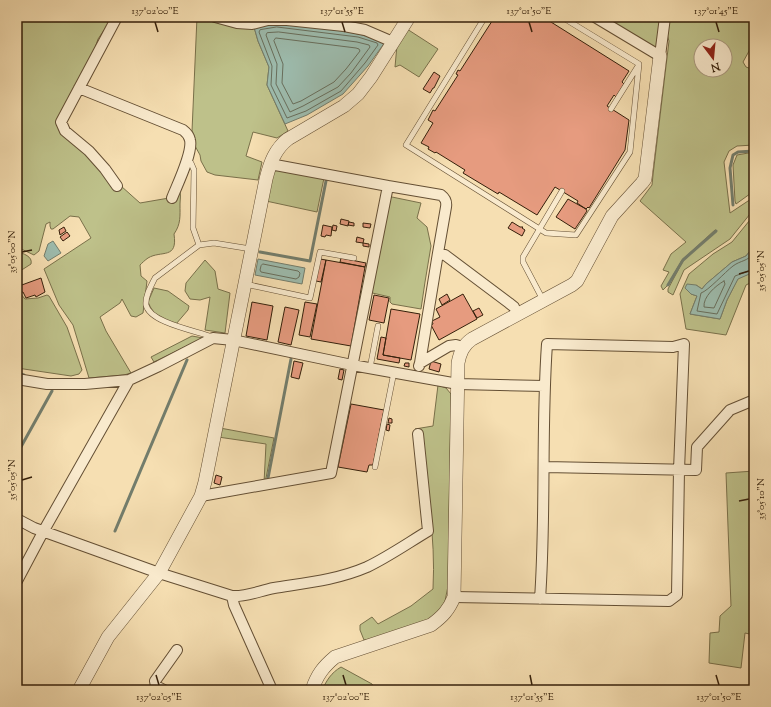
<svg xmlns="http://www.w3.org/2000/svg" width="771" height="707" font-family="'Sorts Mill Goudy',serif">
<style>
.green{fill:#bec18a;stroke:#79704a;fill-rule:evenodd}
.water{fill:#9dbcae;stroke:#737d6c}
.lines{fill:none;stroke-linecap:round;stroke-linejoin:round}
.shore{stroke:#686e5c;stroke-width:1}
.stream{stroke:#737d6c;stroke-width:3}
.building{fill:#e69b7f;stroke:#341f0a}
.service-casing{stroke:#644f34;stroke-width:6}
.minor-casing{stroke:#644f34;stroke-width:12}
.tertiary-casing{stroke:#644f34;stroke-width:14}
.service{stroke:#f9eacd;stroke-width:5}
.minor{stroke:#f9eacd;stroke-width:10}
.tertiary{stroke:#f9eacd;stroke-width:13}
.ticks{fill:none;stroke:#341f0a;stroke-width:1.5}
.neatline{fill:none;stroke:#341f0a;stroke-width:1.5}
.ticks-label{font-size:10px;text-anchor:middle;fill:#341f0a}
</style>
<rect width="100%" height="100%" fill="#f6dfb2"/>
<filter id="stains"><feTurbulence type="fractalNoise" baseFrequency=".005" numOctaves="4"/><feColorMatrix values="0 0 0 0 .2 0 0 0 0 .09 0 0 0 0 .02 0 0 0 .5 -.17"/></filter>
<radialGradient id="worn" r=".72"><stop offset=".6" stop-color="#630" stop-opacity="0"/><stop offset="1" stop-color="#630" stop-opacity=".3"/></radialGradient>
<!-- green -->
<path class="green" d="M17 17H113L98 39 92 57 60 120 121 186 140 203 169 198 180 192C181 196 180 200 180 204 180 216 181 224 174 234 178 260 161 250 148 258 145 260 142 263 140 265L141 276 147 281 143 313 136 317 131 316 122 299 120 303 100 317 106 331 131 373 124 375 89 378 73 325 59 305 44 269 91 238 79 217 70 216 53 229H51L50 226V222L46 224 39 251 34 255 17 247Z
M197 17C217 17 234 26 254 27L258 41 269 67 267 85 288 131 277 138 253 132 246 156 262 162 258 180 215 175 207 172 201 161 200 155 195 146 192 131Z
M602 17H661L658 52Z
M668 17H754V42L743 62 746 67 754 70V145L737 146 729 151 724 162 730 213 754 197V209L730 239 684 270 673 295 668 292V289L683 261 716 230H715L682 260 667 286 663 290 661 286 669 272 663 270 671 254 686 242 640 201 652 185 653 175 669 41 666 31ZM701 46H725V70H701Z
M407 29 438 49 419 77 400 65 395 67 397 45Z
M754 152V191L736 204 735 201 733 165 737 155Z
M279 170 324 178 317 212 266 201 273 173 275 171Z
M392 197 421 203 417 218 427 227 431 246 425 282 421 309 392 304 390 302V297L368 292 389 198Z
M754 215V246L746 256 732 262 706 284 702 289 696 285 691 294 697 296 690 314 720 319 727 300 738 278 754 272V281L746 285 726 335 686 329 680 294 689 274 713 254 732 242Z
M17 251C23 254 33 256 31 264L17 273Z
M205 260 215 271 218 289 230 293 225 333 205 330 210 297 200 300 190 299 185 291 186 283Z
M17 283 20 293 25 299 38 298 47 295 49 296 67 327 82 370 79 374 71 376 17 368V347L19 343H17Z
M154 288 168 291 189 306 188 310 176 324C162 318 154 317 148 302Z
M192 336 203 338 154 362 151 357Z
M438 385 446 388 451 394 448 586 445 601 439 611 429 620 372 639 364 640 360 630V625L372 617 378 624 411 606 433 589C436 537 426 483 421 432L415 429 433 426Z
M220 428 274 438 265 483H264L266 444 218 437Z
M754 471V635L745 633 741 668 709 663 710 633 719 632 720 616 731 606 726 473Z
M341 667 372 684 376 690H322C327 680 331 673 341 667Z"/>
<!-- water -->
<path class="water" d="M280 23C315 28 352 29 385 42L368 66 343 94 307 115 285 124 267 85 269 67 258 41 254 27 264 25Z
M53 241 61 253 48 261 44 256 48 244Z
M754 246V272L738 279 727 300 720 319 690 314 697 296 691 294 685 288 687 284 696 285 702 289 706 284 732 262 746 256Z
M258 259 305 268 302 284 255 275Z"/>
<g class="lines">
<!-- shore -->
<path class="shore" d="M277 27 358 37 377 43 378 45 365 63 341 91 306 111 287 118 271 85 272 66 259 32 260 30Z
M279 32 357 42 369 45 370 47 351 73 338 87 303 106 290 112 276 84 277 64 266 35 267 33Z
M276 38 356 48 359 49 360 51 346 69 334 82 301 101 293 104 282 83 283 64 274 41Z
M754 253C747 262 741 260 733 266 725 272 708 291 701 293L697 311 717 314 735 276 754 269
M263 264 298 271 300 273 299 277 296 279 261 272 260 270 261 266Z
M724 281 725 284 714 308 704 307C703 297 715 286 724 281Z"/>
<!-- stream -->
<path class="stream" d="M733 205 730 168 733 155 738 152 754 151
M260 252 310 261 326 181
M668 285 683 260 716 231
M17 373 24 375
M17 454 52 391
M268 478 291 359
M115 531 187 360"/>
</g>
<!-- building -->
<path class="building" d="M493 17H543L629 71 622 82 624 84 616 97 614 95 607 106 629 120 625 150 589 208 588 207 586 209 577 203 578 201 555 187 537 215 499 192 498 194 463 173 465 170 436 152 435 153 428 149 429 147 421 143 433 123 428 120 433 110 435 111 458 75 456 74 458 70 460 71 494 18Z
M434 72 440 76 434 88H433L430 93 423 89Z
M568 199 586 209 587 211 575 229 556 217Z
M341 219 349 221 348 226 340 224Z
M349 222 354 223V226L348 225Z
M512 222 520 227H523L522 228 525 230 522 236 508 228Z
M363 223 371 224 370 228 363 227Z
M323 225 332 227 331 236 326 235 325 237 321 236Z
M333 225 337 226 336 231 332 230Z
M64 227 66 231 60 235 59 230Z
M67 232 70 236 63 241 60 237Z
M357 237 364 239 363 243 356 242Z
M363 243 369 244V247L363 246Z
M341 258 366 263 365 267 340 262Z
M320 259 326 260 321 282 316 281Z
M326 260 365 267 351 346 311 339Z
M41 278 45 292 36 297 35 295 26 298 23 292H21L19 286Z
M447 294 450 300 442 305 439 299Z
M463 294 477 319 439 340 431 325 433 324 432 321 440 317 436 309Z
M374 295 389 298 384 323 369 320Z
M252 302 273 306 267 340 246 336Z
M305 302 317 304 310 337 299 335Z
M285 307 299 310 291 345 278 342Z
M479 308 483 315 477 318 473 311Z
M391 309 420 314 411 360 383 355Z
M381 337 386 338 383 355 400 358 399 363 377 359Z
M294 361 303 363 299 379 291 377Z
M431 361 441 364 439 372 429 369Z
M405 363H409V367L404 366Z
M340 369 344 370 342 380 338 379Z
M351 404 384 410 373 465H369L367 472 338 467Z
M389 418 392 419V423H388Z
M387 424 390 425 389 431 386 430Z
M216 475 222 477 220 485 214 483Z"/>
<g class="lines">
<!-- service casing -->
<g class="service-casing">
<path id="service" d="M485 17 406 145 546 233 576 235 630 152 639 64 562 17
M611 109 638 66
M187 159 191 163 194 170 193 228 199 245
M245 284 310 298 320 252 354 258
M543 300 523 262V257L562 191
M212 337C197 331 150 323 146 305 145 296 151 286 155 278L199 245 214 243 251 249
M370 368 378 326
M375 467 394 372"/>
</g>
<!-- minor casing -->
<g class="minor-casing">
<path id="minor" d="M117 17 61 122 65 131 89 151 105 169 117 186
M215 17 237 23 252 24 268 20H287L344 26 365 30 393 42
M595 17 660 56 665 17
M79 88 183 130C187 133 189 135 190 140 193 153 177 185 172 198
M388 186 441 195C445 198 447 201 446 207L438 253 445 255 509 303 514 307 517 314
M420 363 438 253
M419 366 420 363 449 346 456 345 463 347
M17 379 47 384H85L129 380 159 366 213 338 233 340 352 365 458 384 544 386
M545 467 696 470 697 447 730 410 754 400
M201 496 331 473 388 186 270 164
M17 519 34 528 159 573 232 596C246 597 259 591 274 588 305 583 337 580 367 567 388 557 408 543 428 531L418 434
M17 581 43 532 129 380
M232 596 234 605 272 690
M454 597 669 601 677 595 679 470 684 344 673 347 547 344C541 429 546 514 540 599
M164 690 156 686 155 681 177 650"/>
</g>
<!-- tertiary casing -->
<g class="tertiary-casing">
<path id="tertiary" d="M79 690 108 637 159 573 201 496 205 482 266 179C270 163 275 149 288 139L344 106 358 94 371 77 409 17
M312 690C317 675 323 667 335 657L431 625C442 617 449 610 454 597L458 363C460 353 463 345 472 339L572 285 577 281 612 216 642 183 645 179 660 56"/>
</g>
<!-- service -->
<use href="#service" class="service"/>
<!-- minor -->
<use href="#minor" class="minor"/>
<!-- tertiary -->
<use href="#tertiary" class="tertiary"/>
</g>
<!-- ticks -->
<path class="ticks" d="M155 22 158 32M342 22 345 32M529 22 532 32M716 22 719 32M22 252 32 250M739 274 749 271M22 480 32 477M739 501 749 499M156 675 159 685M343 675 346 685M530 675 532 685M716 675 719 685"/>
<!-- margin -->
<rect width="771" height="707" fill="none" stroke="#f6dfb2" stroke-width="44"/>
<!-- north arrow -->
<g transform="translate(713 58) rotate(164)"><circle r="19" fill="#f9eacd" stroke="#aa997f"/>
<path d="M0-3L7 15L0 10L-7 15Z" fill="#8f2418"/>
<text y="-6" font-size="11" font-weight="bold" text-anchor="middle" fill="#341f0a">N</text>
</g>
<rect x="22" y="22" width="727" height="663" class="neatline"/>
<g class="ticks-label">
<text x="155" y="14">137°02'00"E</text>
<text x="342" y="14">137°01'55"E</text>
<text x="529" y="14">137°01'50"E</text>
<text x="716" y="14">137°01'45"E</text>
<text transform="translate(11 252) rotate(-90)" y="4">35°05'00"N</text>
<text transform="translate(760 271) rotate(-90)" y="4">35°05'05"N</text>
<text transform="translate(11 480) rotate(-90)" y="4">35°05'05"N</text>
<text transform="translate(760 499) rotate(-90)" y="4">35°05'10"N</text>
<text x="159" y="700">137°02'05"E</text>
<text x="346" y="700">137°02'00"E</text>
<text x="532" y="700">137°01'55"E</text>
<text x="719" y="700">137°01'50"E</text>
</g>
<rect width="100%" height="100%" filter="url(#stains)"/>
<rect width="100%" height="100%" fill="url(#worn)"/>
</svg>
